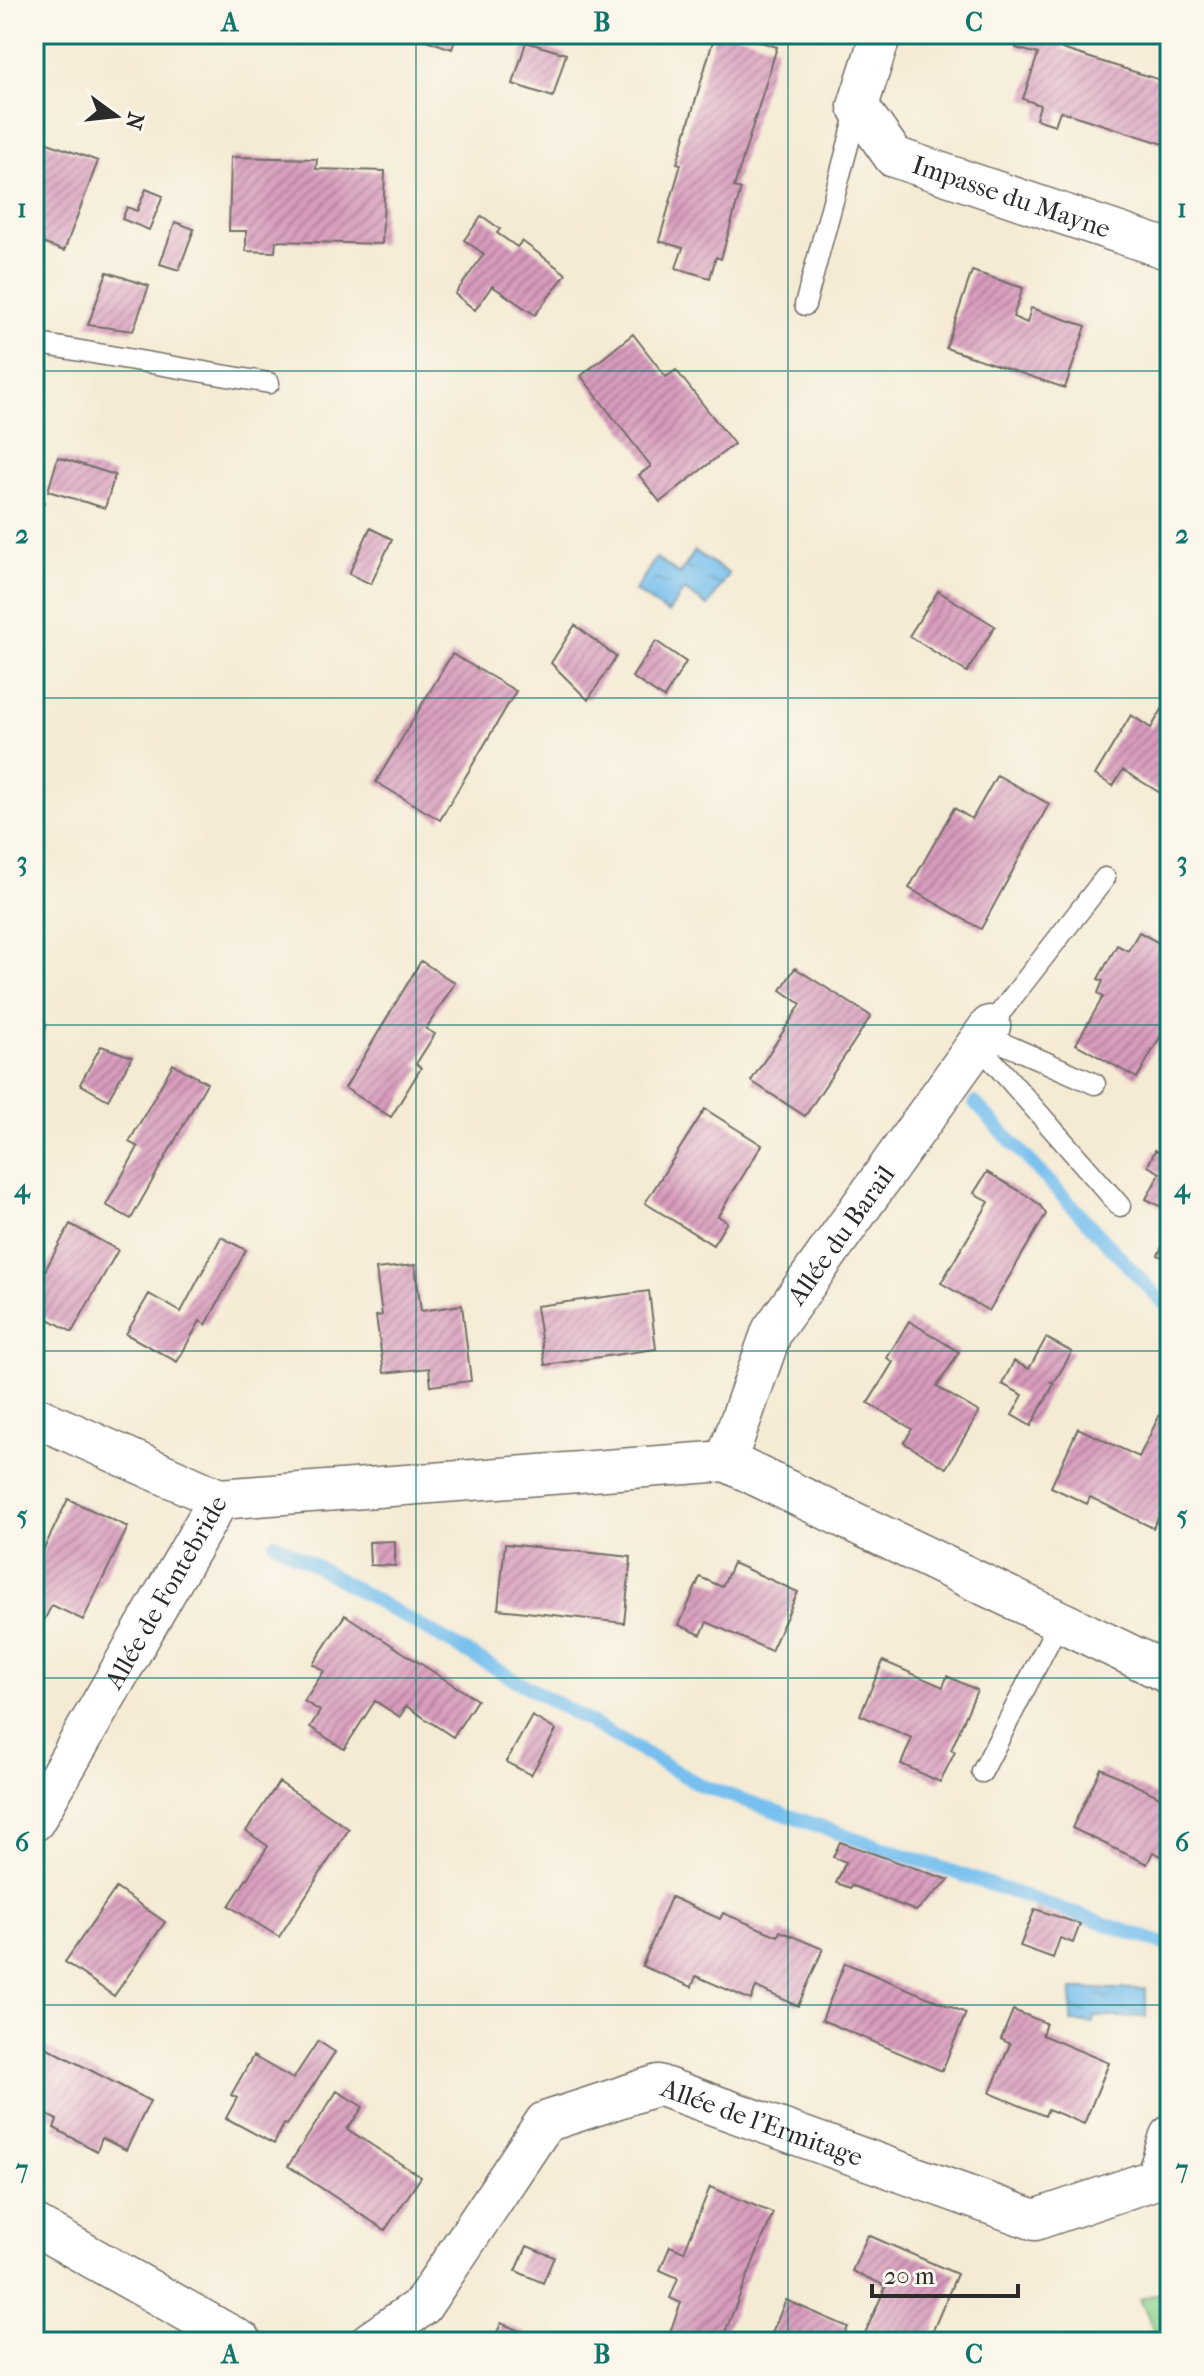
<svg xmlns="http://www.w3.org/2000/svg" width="1204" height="2376" font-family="'IM FELL French Canon',serif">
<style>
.green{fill:#88cf89;stroke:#5a7d5a;stroke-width:2}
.water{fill:url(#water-ripples);stroke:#50758c;stroke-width:2}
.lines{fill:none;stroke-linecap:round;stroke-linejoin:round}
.stream{stroke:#76bfee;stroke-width:14}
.building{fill:url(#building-hatch)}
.service-casing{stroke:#726e66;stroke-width:23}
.minor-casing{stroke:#726e66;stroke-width:43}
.service{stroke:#fff;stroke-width:20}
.minor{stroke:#fff;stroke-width:40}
.grid{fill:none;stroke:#0f766e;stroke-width:2;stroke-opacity:0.55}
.labels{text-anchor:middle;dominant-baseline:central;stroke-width:8;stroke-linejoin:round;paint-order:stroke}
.street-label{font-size:26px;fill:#2b2b2b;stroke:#fbf7ec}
.neatline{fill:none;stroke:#0f766e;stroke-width:3}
.grid-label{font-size:26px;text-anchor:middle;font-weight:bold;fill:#0f766e}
</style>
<defs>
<pattern id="water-ripples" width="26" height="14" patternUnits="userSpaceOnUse" patternTransform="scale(2)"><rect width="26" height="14" fill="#76bfee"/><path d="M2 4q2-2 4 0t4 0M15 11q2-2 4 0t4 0" fill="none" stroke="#619bc1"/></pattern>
<pattern id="building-hatch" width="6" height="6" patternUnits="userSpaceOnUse" patternTransform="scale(2)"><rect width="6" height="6" fill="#d89bbd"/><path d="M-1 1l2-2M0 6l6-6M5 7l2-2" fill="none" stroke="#af7f9a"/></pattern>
</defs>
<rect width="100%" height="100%" fill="#fbf7ec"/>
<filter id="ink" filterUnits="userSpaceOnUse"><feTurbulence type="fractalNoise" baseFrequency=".0125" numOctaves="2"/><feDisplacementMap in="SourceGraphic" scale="16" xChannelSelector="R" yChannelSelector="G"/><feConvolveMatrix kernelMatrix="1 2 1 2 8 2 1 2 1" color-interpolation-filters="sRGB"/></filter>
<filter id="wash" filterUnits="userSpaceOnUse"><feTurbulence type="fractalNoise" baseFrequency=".006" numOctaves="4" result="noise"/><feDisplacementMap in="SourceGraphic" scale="32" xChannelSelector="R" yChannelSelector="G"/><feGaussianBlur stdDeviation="1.8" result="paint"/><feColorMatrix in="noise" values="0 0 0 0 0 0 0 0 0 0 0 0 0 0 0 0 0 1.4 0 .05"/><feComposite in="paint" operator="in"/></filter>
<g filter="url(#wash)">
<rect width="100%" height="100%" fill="#f5ebd5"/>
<!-- green -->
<path class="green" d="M1170 2290V2342H1159L1140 2299Z"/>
<!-- water -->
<path class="water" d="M695 551 729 574 708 606 684 590 668 613 635 591 656 558 680 574Z
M1072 1989H1146V2017H1094L1093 2023 1071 2022Z"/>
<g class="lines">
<!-- stream -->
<path class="stream" d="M975 1103 1170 1310
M275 1543 702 1786 1170 1946"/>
</g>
<g id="blocks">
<!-- building -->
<path class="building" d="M408 34H457L452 49Z
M715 34H735L777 47 734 187 741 189 721 259 716 257 710 278 676 268 683 248 659 241 681 164 677 163Z
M1020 34H1067L1062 49 1170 83V136L1167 145 1060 111 1055 125 1036 119 1040 105 1023 99 1038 54 1016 48Z
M526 42 566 54 553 97 513 84Z
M45 142 98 161 64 251 34 240V171Z
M231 157 317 159 316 169 385 171 382 244 276 241 275 252 246 251V231H229Z
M146 189 163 196 149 230 122 219 127 207 137 211Z
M482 216 500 229 497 233 517 247 522 241 566 274 535 315 492 286 475 310 455 294 484 254 464 240Z
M175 222 194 229 179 270 160 264Z
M972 271 1023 288 1013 317 1027 323 1031 308 1086 326 1065 388 946 348Z
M107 272 149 286 133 331 88 325Z
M633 334 666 377 676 370 734 444 660 502 639 475 651 466 581 376Z
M58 457 115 475 105 508 48 491Z
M34 498 44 502 34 527Z
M370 528 392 539 371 584 349 574Z
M938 591 995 626 967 672 909 636Z
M575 625 616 657 588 700 551 663Z
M656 641 686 662 664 698 632 677Z
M452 654 516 691 440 820 376 782Z
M1170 696V799L1123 770 1113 786 1095 775 1131 715 1151 728Z
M997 775 1049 804 981 929 909 888 954 808 972 819Z
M1139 932 1170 949V1020L1137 1078 1076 1044 1103 997 1098 993 1103 981 1098 979 1117 945 1128 951Z
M421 961 455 983 426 1029 435 1034 416 1064 421 1068 391 1117 345 1088Z
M795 968 871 1016 805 1116 751 1081 801 1004 781 990Z
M34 1022 46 1026 34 1057Z
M101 1046 132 1057 108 1100 80 1084Z
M173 1064 207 1083 131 1219 106 1205 138 1147 129 1142Z
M705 1109 762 1145 718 1216 727 1222 713 1245 645 1203Z
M1155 1150 1170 1158V1211L1146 1199 1160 1173 1148 1166Z
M987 1172 1026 1195 1039 1204 1046 1214 989 1311 941 1283 989 1202 974 1193Z
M70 1224 118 1250 72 1332 34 1311V1291Z
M1170 1231V1262L1158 1255Z
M221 1237 246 1250 206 1325 200 1321 177 1362 126 1334 149 1294 181 1312Z
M415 1265 421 1311 462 1305 471 1381 431 1386 429 1368 384 1373 376 1316 382 1315 376 1269Z
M649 1291 656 1349 545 1365 536 1306Z
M909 1321 959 1352 937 1387 979 1412 946 1468 904 1443 912 1429 868 1403 893 1362 887 1358Z
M1046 1338 1072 1352 1055 1381 1051 1382 1054 1384 1031 1426 1012 1415 1023 1395 1002 1384 1014 1361 1029 1369Z
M1163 1408 1170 1411V1493L1153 1528 1090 1497 1087 1504 1051 1487 1078 1428 1139 1457Z
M68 1499 128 1527 83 1620 52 1605 39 1630 34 1628V1569Z
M395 1541V1566L370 1565 369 1542Z
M505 1544 631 1557 624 1623 498 1609Z
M733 1563 798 1592 771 1651 707 1622 701 1635 679 1625 700 1577 722 1587Z
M345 1615 477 1700 453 1737 406 1706 400 1717 375 1701 344 1749 310 1727 320 1711 304 1701 324 1671 313 1664Z
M883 1661 943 1687 947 1676 977 1690 951 1750 955 1752 940 1782 901 1764 912 1738 860 1715Z
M532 1716 556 1730 531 1775 506 1762Z
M1101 1768 1170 1802V1860L1153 1852 1147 1864 1072 1828Z
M279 1782 349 1829 279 1937 229 1906 268 1846 246 1831Z
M840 1842 866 1851 949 1880 916 1911 851 1885 850 1888 836 1883 846 1862 833 1857Z
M116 1888 165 1922 114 1996 65 1962Z
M671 1897 720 1919 723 1913 778 1936 780 1931 823 1949 798 2006 756 1987 751 2000 696 1976 692 1987 642 1966Z
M1035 1909 1080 1924 1073 1943 1060 1938 1053 1958 1020 1946Z
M845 1963 966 2013 942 2071 822 2020Z
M1013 2010 1046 2023 1042 2035 1109 2063 1084 2124 1048 2109 1045 2116 990 2093 1010 2044 1001 2039Z
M318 2041 335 2052 287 2125 284 2124 274 2144 226 2118 237 2098 231 2095 253 2056 293 2079Z
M38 2043 150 2101 126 2150 102 2138 97 2151 54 2128 57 2120 34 2108V2052Z
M337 2091 363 2107 347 2129 421 2177 385 2230 288 2166Z
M710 2187 773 2213 721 2342H666L681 2303 670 2298 678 2278 660 2270 670 2246 684 2252Z
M868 2235 957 2274 928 2342H861L886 2286 852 2271Z
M527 2246 554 2257 543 2283 516 2271Z
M786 2300 848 2327 841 2342H781L770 2337Z
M501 2323 545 2342H493Z"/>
</g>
</g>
<g filter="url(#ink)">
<use href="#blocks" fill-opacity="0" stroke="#726e66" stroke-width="2"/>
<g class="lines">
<!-- service casing -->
<g class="service-casing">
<path id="service" d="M805 305 858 108
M34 343 269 383
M990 1026 1105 878
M984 1035 1095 1084
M978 1044 1120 1206
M982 1772 1059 1622"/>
</g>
<!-- minor casing -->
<g class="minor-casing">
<g id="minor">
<path id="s1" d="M881 34 858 106 894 157 1170 250"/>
<path d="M34 1416 219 1499 726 1461 1170 1674"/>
<path id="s2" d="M726 1461 772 1331 990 1026"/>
<path id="s3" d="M34 1821 219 1499"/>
<path d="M34 2225 242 2342"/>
<path id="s4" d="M370 2342 422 2306 545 2122 658 2085 1035 2220 1156 2179 1170 2136"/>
</g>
</g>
<!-- service -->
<use href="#service" class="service"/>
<!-- minor -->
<use href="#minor" class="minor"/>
</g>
</g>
<!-- grid -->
<path class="grid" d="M416 34V2342M788 34V2342M34 371H1170M34 698H1170M34 1025H1170M34 1351H1170M34 1678H1170M34 2005H1170"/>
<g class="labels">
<!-- street labels -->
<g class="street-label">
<text stroke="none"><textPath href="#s1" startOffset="262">Impasse du Mayne</textPath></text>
<text stroke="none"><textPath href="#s2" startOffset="256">Allée du Barail</textPath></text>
<text stroke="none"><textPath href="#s3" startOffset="264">Allée de Fontebride</textPath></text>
<text stroke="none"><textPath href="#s4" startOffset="514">Allée de l'Ermitage</textPath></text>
</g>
</g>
<!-- margin -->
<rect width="1204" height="2376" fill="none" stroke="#fbf7ec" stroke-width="88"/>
<!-- north arrow -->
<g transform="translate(116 116) rotate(105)" stroke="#fbf7ec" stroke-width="6" paint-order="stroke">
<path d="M0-6L14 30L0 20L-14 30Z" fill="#2b2b2b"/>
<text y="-12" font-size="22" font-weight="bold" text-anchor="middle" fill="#2b2b2b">N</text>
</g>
<!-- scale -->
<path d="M872 2284v12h146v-12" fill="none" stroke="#2b2b2b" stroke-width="4"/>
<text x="884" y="2284" font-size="24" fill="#2b2b2b" stroke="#fbf7ec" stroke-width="6" paint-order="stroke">20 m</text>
<rect x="44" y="44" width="1116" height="2288" class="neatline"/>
<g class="grid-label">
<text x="230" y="31">A</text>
<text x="602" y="31">B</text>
<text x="974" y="31">C</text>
<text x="22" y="217">1</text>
<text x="1182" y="217">1</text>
<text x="22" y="543">2</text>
<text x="1182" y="543">2</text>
<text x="22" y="870">3</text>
<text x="1182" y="870">3</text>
<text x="22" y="1197">4</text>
<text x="1182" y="1197">4</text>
<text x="22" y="1524">5</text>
<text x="1182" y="1524">5</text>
<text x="22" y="1851">6</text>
<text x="1182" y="1851">6</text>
<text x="22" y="2178">7</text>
<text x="1182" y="2178">7</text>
<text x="230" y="2363">A</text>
<text x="602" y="2363">B</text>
<text x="974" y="2363">C</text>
</g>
</svg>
